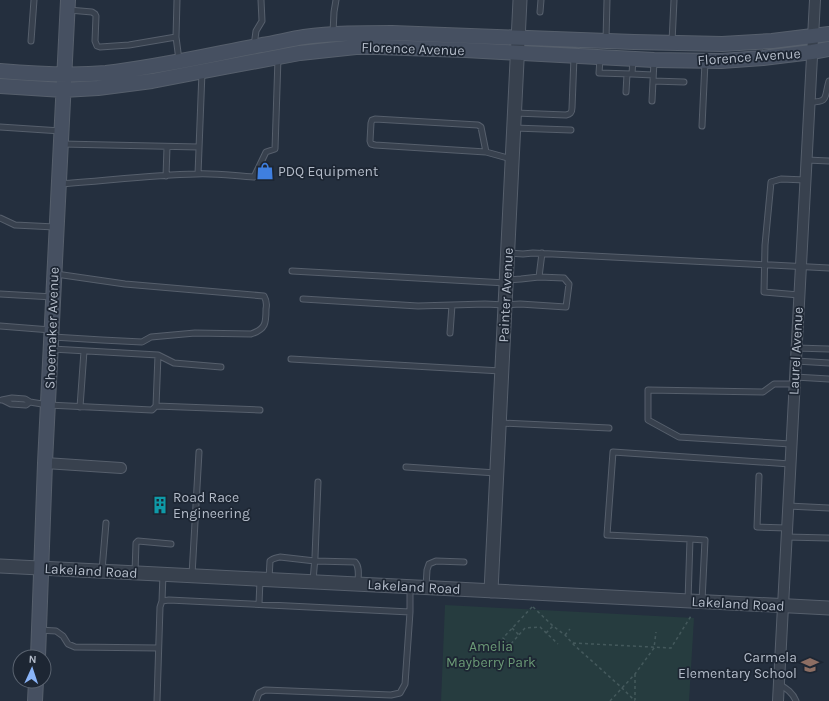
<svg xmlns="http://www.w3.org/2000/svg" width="829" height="701" font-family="Karla,sans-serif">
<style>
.green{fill:#263c3f}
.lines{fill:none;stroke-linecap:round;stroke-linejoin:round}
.service-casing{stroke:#565f6c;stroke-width:7}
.minor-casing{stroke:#565f6c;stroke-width:12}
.tertiary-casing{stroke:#565f6c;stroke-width:15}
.secondary-casing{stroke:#565f6c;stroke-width:16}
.path{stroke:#44595c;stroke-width:1.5;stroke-dasharray:3 3;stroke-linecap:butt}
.service{stroke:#38414e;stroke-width:5}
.minor{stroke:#38414e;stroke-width:10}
.tertiary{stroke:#38414e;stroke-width:13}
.secondary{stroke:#465061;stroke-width:14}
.labels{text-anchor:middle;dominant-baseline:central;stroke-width:3.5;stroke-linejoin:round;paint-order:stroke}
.street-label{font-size:14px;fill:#b4bcc9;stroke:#1d2633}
.poi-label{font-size:14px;fill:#b4bcc9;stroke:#1d2633;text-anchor:start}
.park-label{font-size:14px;fill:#6b9a76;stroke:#1d2633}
</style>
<rect width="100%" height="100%" fill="#242f3e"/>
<!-- green -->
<path class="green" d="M445 605 694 618 689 701H441Z"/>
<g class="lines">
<!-- service casing -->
<g class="service-casing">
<path id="service" d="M69 10 92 12 95 14 96 16 95 41 97 46 100 47 129 45 176 37 177 0
M540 12 541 0
M333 33 334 12 336 0
M176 37 179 60
M606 39 607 0
M31 41 34 0
M672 42 674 0
M254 46 256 31 262 21 261 0
M600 59 599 73 632 74 633 59
M632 74 653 75
M653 81 684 82
M626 92 627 74
M652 101 654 61
M810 102C829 102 824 98 829 81
M515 113 566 115C570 114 572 113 572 108L574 57
M702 126 705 62
M0 127 61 131
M514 128 571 130
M62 144 199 147
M486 152 481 127 478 125 375 119 372 120 371 123 370 141 371 144 375 145 486 152 511 159
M807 160 829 161
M198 174 202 72
M166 176 167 147
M60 184C105 181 151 175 196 174 216 173 235 176 254 177L266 152 275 149 278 58
M0 218 15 225 55 227
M509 253 523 254 533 253 829 268
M292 271 506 283
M507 280 521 279 539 277 542 253
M0 294 53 297
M799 295 764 292 765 245 771 182 781 179 806 180
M303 299 418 306 485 304 505 305 520 304 566 307 569 284 564 278 539 277
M0 326 51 330
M450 333 452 305
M53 337 102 340 142 342 151 337 195 333 251 334C266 329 266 323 266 309 267 304 267 301 264 296L125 284 56 274
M796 348 829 349
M52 349 158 355 174 363 221 367
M291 359 501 371
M796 361 829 363
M795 377 829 379
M2 400 12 398 25 399 30 402 48 405 152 410 156 406 158 355
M3 400 11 404 26 405 30 402
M156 406 260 410
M80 407 84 351
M500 423 609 428
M791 444 679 437 648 420V390L763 392 774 384H795
M406 467 496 473
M759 476 757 527 787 528
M788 506 829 508
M786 537 829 538
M690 539 607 535 613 452 790 464
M102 570 106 523
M135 572 136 543 138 541 171 544
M192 575 199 452
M269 579 270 561C273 558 277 558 280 557L315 561 355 562C360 567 358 576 358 583
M313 581 315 557 318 482
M426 587 427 570 429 564 436 561 464 562
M162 601 163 574
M688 601 690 539 705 540 702 601
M259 604 260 580
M410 612V587
M39 630 56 631 63 636 68 644 75 647 158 648
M779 684C787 689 793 693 796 701
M157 701 160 607 162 601 169 600 410 612 405 684 400 693 391 695 265 690 259 693 256 701"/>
</g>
<!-- minor casing -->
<g class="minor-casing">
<path id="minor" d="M45 463 121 468
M778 701 815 0"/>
</g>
<!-- tertiary casing -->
<g class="tertiary-casing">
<path id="tertiary" d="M0 566 829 608
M491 591 520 0"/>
</g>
<!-- secondary casing -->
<g class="secondary-casing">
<path id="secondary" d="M0 71C35 74 71 76 106 73 159 67 210 55 262 45 276 43 290 39 304 37 333 33 362 33 392 33L634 42 722 44 772 41 829 34
M0 86 63 90 98 88 152 81 225 67 300 53 356 47H377L465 50 654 60 721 61 763 58 812 52 829 49
M38 657 45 463 68 0
M35 701 36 681"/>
</g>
<!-- path -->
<path class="path" d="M532 607 503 638 510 645 525 628 540 627 558 644
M533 607 553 626 565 635 574 645 622 688 635 701
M512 628 519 635
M546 633 553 626
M565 635 570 629
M573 643 671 648 691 616
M635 674V700
M610 701 635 674 654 648 656 632"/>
<!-- service -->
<use href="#service" class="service"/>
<!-- minor -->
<use href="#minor" class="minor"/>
<!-- tertiary -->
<use href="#tertiary" class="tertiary"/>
<!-- secondary -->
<use href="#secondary" class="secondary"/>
</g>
<!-- icons -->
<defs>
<g id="shop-bare" transform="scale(1.38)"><path d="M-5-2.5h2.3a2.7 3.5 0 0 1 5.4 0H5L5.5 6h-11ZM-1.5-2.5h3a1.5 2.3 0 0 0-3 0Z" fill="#3f7fe0" stroke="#1d2633" stroke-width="2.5" paint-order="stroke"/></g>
<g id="building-bare" transform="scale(1.38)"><path d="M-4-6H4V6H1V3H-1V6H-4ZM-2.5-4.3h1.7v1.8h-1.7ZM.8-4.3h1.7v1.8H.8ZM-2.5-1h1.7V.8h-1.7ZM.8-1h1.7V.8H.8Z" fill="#0f9aa8" stroke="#1d2633" stroke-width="2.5" paint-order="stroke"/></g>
<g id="school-bare" transform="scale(1.38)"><path d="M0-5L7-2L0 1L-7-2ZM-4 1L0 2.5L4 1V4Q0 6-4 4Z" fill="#8d6e63" stroke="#1d2633" stroke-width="2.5" paint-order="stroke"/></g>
</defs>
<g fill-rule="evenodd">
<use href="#shop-bare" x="265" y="171"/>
<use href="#building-bare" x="160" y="505"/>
<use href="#school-bare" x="810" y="665"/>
</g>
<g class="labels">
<!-- street labels -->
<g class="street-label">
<text transform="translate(413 49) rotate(2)">Florence Avenue</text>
<text transform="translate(749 57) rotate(-4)">Florence Avenue</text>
<text transform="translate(506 295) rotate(-87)">Painter Avenue</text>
<text transform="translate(52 328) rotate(-88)">Shoemaker Avenue</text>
<text transform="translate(796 351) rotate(-87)">Laurel Avenue</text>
<text transform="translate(91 571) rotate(3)">Lakeland Road</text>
<text transform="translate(414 587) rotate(3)">Lakeland Road</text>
<text transform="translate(738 604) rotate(3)">Lakeland Road</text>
</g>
<!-- poi labels -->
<g class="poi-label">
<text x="278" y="171">PDQ Equipment</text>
<text x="173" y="497">Road Race<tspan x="173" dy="16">Engineering</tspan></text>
<text x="797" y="657" text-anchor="end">Carmela<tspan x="797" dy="16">Elementary School</tspan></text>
</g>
<!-- park labels -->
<g class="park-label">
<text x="491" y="646">Amelia<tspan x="491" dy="16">Mayberry Park</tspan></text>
</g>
</g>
<!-- north arrow -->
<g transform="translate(32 669) rotate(3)"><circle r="19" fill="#1d2633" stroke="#59626f"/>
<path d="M0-3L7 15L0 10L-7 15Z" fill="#8ab4f8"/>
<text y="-6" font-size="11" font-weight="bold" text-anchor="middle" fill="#b4bcc9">N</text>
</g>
</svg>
